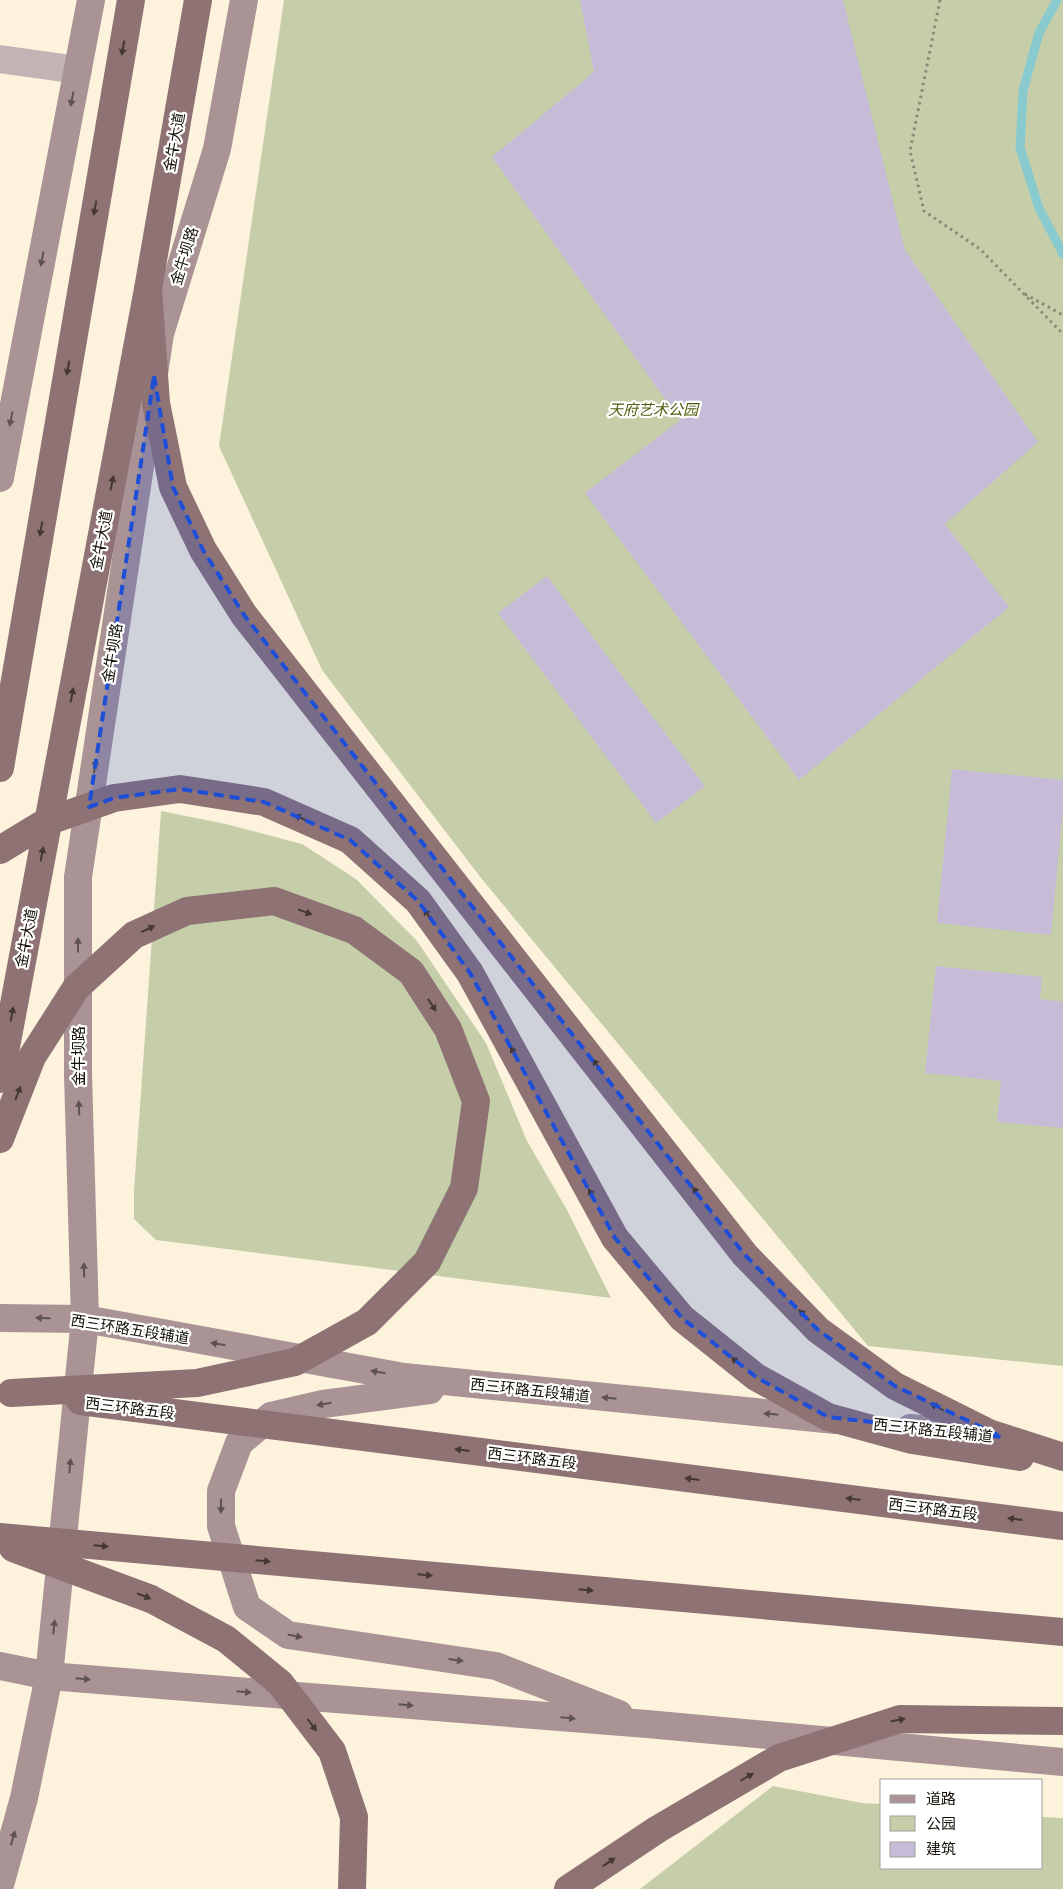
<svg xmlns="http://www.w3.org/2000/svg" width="1063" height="1889" font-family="'Libre Baskerville','Noto Sans SC',serif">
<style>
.green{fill:#c6cea9}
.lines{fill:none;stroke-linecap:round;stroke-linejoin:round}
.stream{stroke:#88cacd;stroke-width:9}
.building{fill:#c6bcd7}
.path{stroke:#8e8777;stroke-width:3;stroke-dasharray:2.5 4;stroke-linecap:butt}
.minor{stroke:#c2b3b4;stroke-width:28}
.secondary{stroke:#a99395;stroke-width:28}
.trunk{stroke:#8f7274;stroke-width:28}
.trunk-bridge{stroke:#8f7274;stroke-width:28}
.oneway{fill:#453733}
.oneway2{fill:#5e524e}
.marked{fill:#1d4ed8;fill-opacity:0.2;stroke:#1d4ed8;stroke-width:4;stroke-dasharray:10 6;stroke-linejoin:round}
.labels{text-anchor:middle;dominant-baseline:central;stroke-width:4.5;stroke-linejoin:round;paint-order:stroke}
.street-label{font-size:15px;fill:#141007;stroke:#fff}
.park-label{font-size:15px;font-style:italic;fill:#525c0e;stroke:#fff}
</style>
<rect width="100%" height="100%" fill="#fdf3dd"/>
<!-- green -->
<path class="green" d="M284 0H1063V1366L868 1346 481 878 322 670 219 446Z
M161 811 226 824 302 844 356 879 417 941 486 1043 527 1141 567 1210 611 1298 156 1240 134 1219V1190Z
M773 1786 862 1803 882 1804V1868H1042V1817L1063 1818V1889H640Z"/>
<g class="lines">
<!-- stream -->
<path class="stream" d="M1057 0 1039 33 1023 91 1020 148 1039 208 1063 254"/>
</g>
<!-- building -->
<path class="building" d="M580 0H843L905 250 1038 442 945 524 1009 607 799 780 585 493 680 420 492 157 594 72Z
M547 576 705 786 656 823 498 613Z
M952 769 1063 780V808L1051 935 937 923Z
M936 966 1042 977 1040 999 1063 1002V1128L997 1122 1001 1081 925 1073Z"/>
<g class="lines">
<!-- path -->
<path class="path" d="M940 0 910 151 924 211 980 249 1063 334
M1025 294 1063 315"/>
<!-- minor -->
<path class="minor" d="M0 59 78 70"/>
<!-- secondary -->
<path class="secondary" d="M0 478 91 0
M0 1318 85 1319 404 1377 835 1420
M430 1390 323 1404 271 1416 239 1443 221 1491V1526L247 1607 288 1635 496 1666 619 1714
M910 1428 994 1436
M0 1666 49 1676 647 1724 1063 1762
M0 1885 24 1798 49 1676 85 1319 78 1074V877L160 334 217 149 244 0"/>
<!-- trunk -->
<path class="trunk" d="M0 768 131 0
M0 1079 148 289 198 0"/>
<!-- trunk-bridge -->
<path class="trunk-bridge" d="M148 289 156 403 173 487 203 550 244 615 745 1255 818 1330 895 1386 989 1433 1063 1457
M0 850 46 822 114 798 180 789 264 802 350 840 418 901 470 973 615 1238 682 1318 756 1377 828 1417 912 1440 1020 1457
M0 1139 32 1057 76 988 134 935 187 911 274 901 354 930 411 972 448 1029 476 1101 464 1188 427 1262 367 1322 295 1362 197 1383 11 1393
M80 1401 1063 1526
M0 1537 1063 1632
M13 1548 151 1599 226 1639 280 1683 332 1751 354 1817 352 1889
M568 1889 658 1829 779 1758 900 1719 1063 1721"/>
</g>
<!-- one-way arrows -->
<defs><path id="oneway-solid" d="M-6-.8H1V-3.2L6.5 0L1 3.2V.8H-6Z" transform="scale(1.25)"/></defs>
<g class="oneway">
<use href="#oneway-solid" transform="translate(123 48) rotate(100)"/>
<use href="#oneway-solid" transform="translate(95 208) rotate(100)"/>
<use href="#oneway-solid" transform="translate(68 368) rotate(100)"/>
<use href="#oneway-solid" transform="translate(112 483) rotate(-79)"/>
<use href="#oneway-solid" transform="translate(41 529) rotate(100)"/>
<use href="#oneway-solid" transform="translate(72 695) rotate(-79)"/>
<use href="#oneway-solid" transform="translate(301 818) rotate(-156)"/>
<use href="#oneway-solid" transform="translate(42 854) rotate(-79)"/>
<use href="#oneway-solid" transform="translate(305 912) rotate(20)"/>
<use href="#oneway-solid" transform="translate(428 915) rotate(-126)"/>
<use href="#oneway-solid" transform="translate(148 929) rotate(-25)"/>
<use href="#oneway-solid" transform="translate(432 1005) rotate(57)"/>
<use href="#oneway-solid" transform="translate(12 1014) rotate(-79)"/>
<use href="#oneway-solid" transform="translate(514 1053) rotate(-118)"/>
<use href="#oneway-solid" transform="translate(597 1065) rotate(-128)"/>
<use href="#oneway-solid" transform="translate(18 1093) rotate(-69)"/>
<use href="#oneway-solid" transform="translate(697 1193) rotate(-128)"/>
<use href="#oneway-solid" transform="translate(592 1195) rotate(-119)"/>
<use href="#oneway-solid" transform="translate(804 1315) rotate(-134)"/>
<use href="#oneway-solid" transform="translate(737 1362) rotate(-141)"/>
<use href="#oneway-solid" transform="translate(937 1407) rotate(-153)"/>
<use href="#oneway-solid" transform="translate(462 1450) rotate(-173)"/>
<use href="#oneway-solid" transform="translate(692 1479) rotate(-173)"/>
<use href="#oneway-solid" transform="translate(853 1499) rotate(-173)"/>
<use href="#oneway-solid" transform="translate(1015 1519) rotate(-173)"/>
<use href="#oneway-solid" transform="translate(101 1546) rotate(5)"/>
<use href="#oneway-solid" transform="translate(263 1561) rotate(5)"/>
<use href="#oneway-solid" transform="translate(425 1575) rotate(5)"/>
<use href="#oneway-solid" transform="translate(586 1590) rotate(5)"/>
<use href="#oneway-solid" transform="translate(144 1596) rotate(21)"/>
<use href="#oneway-solid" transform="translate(898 1720) rotate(-11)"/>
<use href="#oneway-solid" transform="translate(312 1725) rotate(53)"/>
<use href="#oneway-solid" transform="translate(747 1777) rotate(-30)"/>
<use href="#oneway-solid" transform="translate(609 1862) rotate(-34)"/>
</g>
<g class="oneway2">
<use href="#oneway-solid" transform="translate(72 99) rotate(101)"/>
<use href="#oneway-solid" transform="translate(42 259) rotate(101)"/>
<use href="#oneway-solid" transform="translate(11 419) rotate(101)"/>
<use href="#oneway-solid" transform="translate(95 766) rotate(-81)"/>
<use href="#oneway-solid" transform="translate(78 945) rotate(-90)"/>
<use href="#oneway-solid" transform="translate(79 1108) rotate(-92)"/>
<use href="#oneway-solid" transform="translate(84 1270) rotate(-92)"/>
<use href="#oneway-solid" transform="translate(43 1318) rotate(-179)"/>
<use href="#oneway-solid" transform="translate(218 1344) rotate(-170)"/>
<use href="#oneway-solid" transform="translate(378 1372) rotate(-170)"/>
<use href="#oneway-solid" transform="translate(609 1398) rotate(-174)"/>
<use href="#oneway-solid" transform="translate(324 1404) rotate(170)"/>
<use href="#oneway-solid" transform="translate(771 1414) rotate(-174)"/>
<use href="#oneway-solid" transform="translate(70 1466) rotate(-84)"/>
<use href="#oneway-solid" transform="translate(221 1506) rotate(90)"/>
<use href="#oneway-solid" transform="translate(54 1627) rotate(-84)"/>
<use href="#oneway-solid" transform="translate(295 1636) rotate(11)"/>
<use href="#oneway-solid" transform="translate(456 1660) rotate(8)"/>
<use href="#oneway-solid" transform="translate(83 1679) rotate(5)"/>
<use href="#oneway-solid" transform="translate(244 1692) rotate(5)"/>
<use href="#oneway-solid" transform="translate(406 1705) rotate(5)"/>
<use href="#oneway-solid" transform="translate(568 1718) rotate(5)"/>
<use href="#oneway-solid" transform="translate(13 1838) rotate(-74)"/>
</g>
<!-- marked area -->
<path class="marked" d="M154 376 173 487 203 550 244 615 745 1255 818 1330 895 1386 1002 1437 828 1417 756 1377 682 1318 615 1238 470 973 418 901 350 840 264 802 180 789 114 798 89 807Z"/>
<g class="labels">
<!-- street labels -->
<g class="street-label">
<text transform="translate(174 142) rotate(-80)">金牛大道</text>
<text transform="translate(184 256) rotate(-73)">金牛坝路</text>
<text transform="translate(101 540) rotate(-79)">金牛大道</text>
<text transform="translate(112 653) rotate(-81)">金牛坝路</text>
<text transform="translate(26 938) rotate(-79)">金牛大道</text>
<text transform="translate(78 1056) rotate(-90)">金牛坝路</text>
<text transform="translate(130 1329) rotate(9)">西三环路五段辅道</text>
<text transform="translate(530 1390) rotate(6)">西三环路五段辅道</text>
<text transform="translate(130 1408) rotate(7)">西三环路五段</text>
<text transform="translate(933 1430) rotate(6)">西三环路五段辅道</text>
<text transform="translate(532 1458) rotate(7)">西三环路五段</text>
<text transform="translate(933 1509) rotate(7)">西三环路五段</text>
</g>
<!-- park labels -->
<g class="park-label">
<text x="653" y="409">天府艺术公园</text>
</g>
</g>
<!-- legend -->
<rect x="880" y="1779" width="162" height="90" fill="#ffffff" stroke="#a19f9c"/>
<rect x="890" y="1795" width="25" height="8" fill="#a99395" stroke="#a19f9c"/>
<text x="926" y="1804" font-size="15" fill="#141007">道路</text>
<rect x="890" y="1816" width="25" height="15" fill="#c6cea9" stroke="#a19f9c"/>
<text x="926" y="1829" font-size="15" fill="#141007">公园</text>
<rect x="890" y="1842" width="25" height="15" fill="#c6bcd7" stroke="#a19f9c"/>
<text x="926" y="1854" font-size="15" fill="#141007">建筑</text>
</svg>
